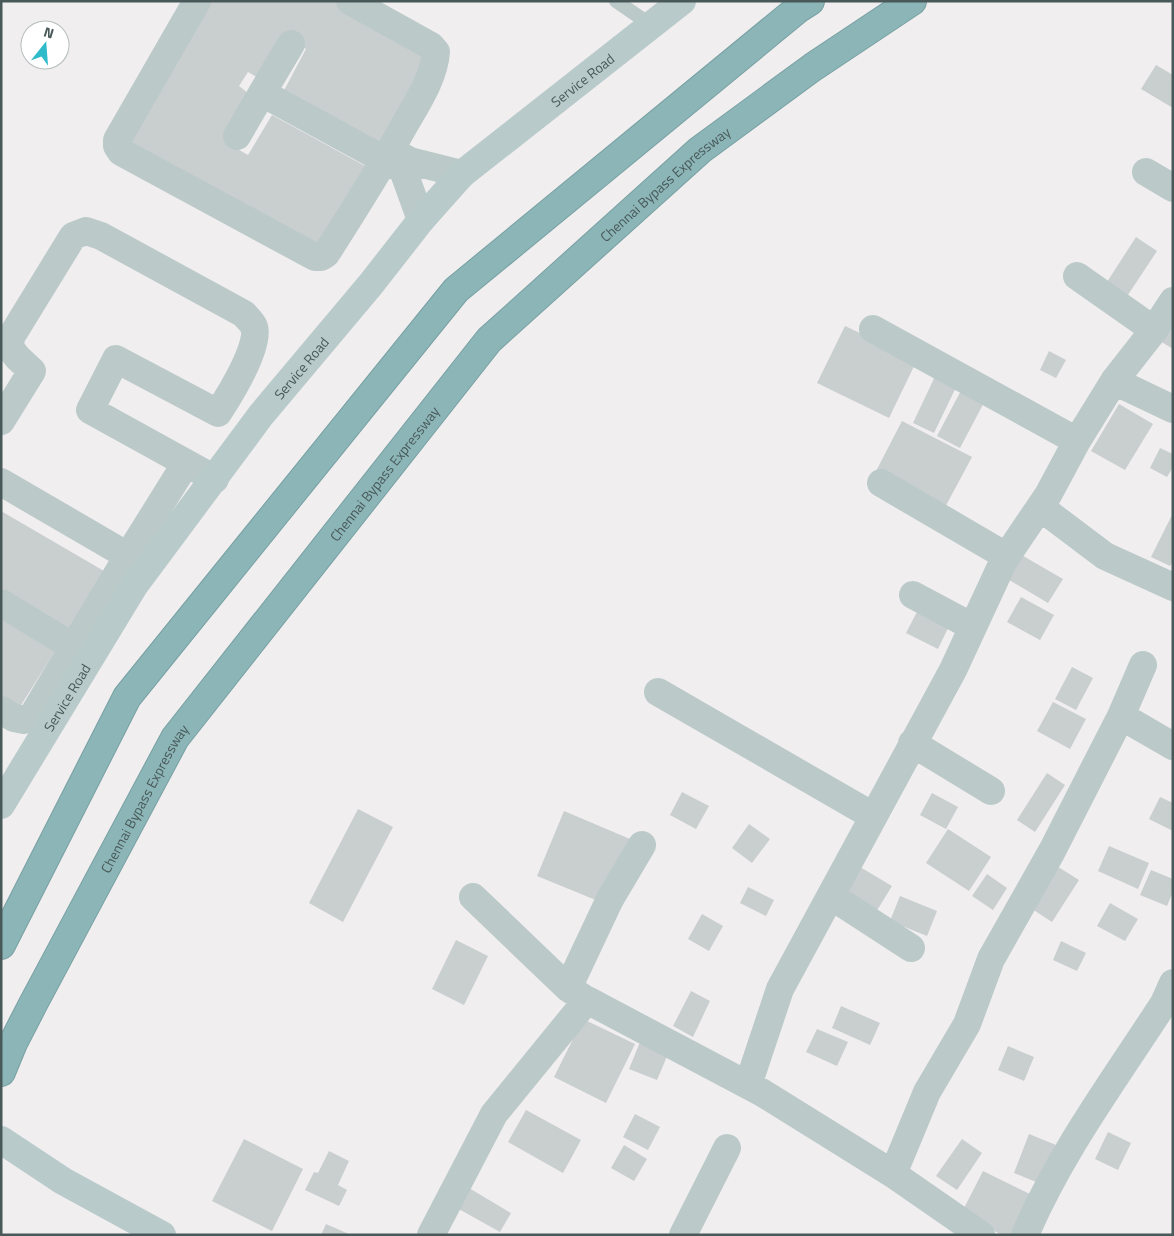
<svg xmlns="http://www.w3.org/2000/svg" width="1174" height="1236" font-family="'Titillium Web',sans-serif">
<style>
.building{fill:#c9cecf}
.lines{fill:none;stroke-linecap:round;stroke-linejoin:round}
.highway-casing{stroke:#77a0a3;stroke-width:30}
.lane{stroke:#bbc9c9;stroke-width:14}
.street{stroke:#bbc9c9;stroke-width:28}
.secondary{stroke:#b9cacb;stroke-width:28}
.highway{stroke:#8cb5b7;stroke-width:28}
.labels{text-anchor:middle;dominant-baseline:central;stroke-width:5;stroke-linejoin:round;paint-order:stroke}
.street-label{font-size:14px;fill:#495959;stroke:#fff}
</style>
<rect width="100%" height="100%" fill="#f1eeef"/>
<!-- building -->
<path class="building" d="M202 1H342L432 51 376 151 281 96 306 49 287 37 263 81 248 72 239 86 253 97 225 142 248 155 272 115 367 167 318 255 122 146Z
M1156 65 1173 75V108L1141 89Z
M1136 237 1157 251 1128 295 1107 282Z
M1173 319V349L1160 341Z
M845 326 917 360 889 418 817 383Z
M1049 351 1066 360 1056 378 1040 370Z
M939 368 960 379 934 433 913 423Z
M965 383 988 395 960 448 937 436Z
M1119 404 1153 424 1125 470 1091 451Z
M902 421 972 457 943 511 874 475Z
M1160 448 1173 454V467L1167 477 1150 468Z
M1 511 104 571 68 630 1 588Z
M1173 513V561L1170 566 1151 557Z
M1018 553 1063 579 1048 603 1004 577Z
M1021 597 1054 615 1040 640 1007 622Z
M919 608 950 624 938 649 906 633Z
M1 613 57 648 18 710 1 701Z
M1072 667 1093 678 1076 710 1055 699Z
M1053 702 1086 719 1070 749 1037 731Z
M1047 773 1065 785 1035 832 1017 820Z
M682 792 709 806 696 829 670 815Z
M932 793 958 807 946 829 920 815Z
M1160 797 1173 803V831L1149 819Z
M358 809 393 827 343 922 309 903Z
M564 811 630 839 603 903 537 876Z
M749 824 770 839 752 863 732 848Z
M948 829 991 857 969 891 926 863Z
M1109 846 1149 863 1138 889 1098 871Z
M1055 865 1079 880 1052 922 1029 907Z
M860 867 892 886 876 912 844 893Z
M1151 870 1173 879V892L1167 906 1140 895Z
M987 874 1007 888 993 910 972 896Z
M748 887 774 900 766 916 740 903Z
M900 896 937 911 927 936 890 921Z
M1110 903 1138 919 1125 941 1097 926Z
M702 914 723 926 709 951 688 939Z
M456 940 488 956 464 1005 432 989Z
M1061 941 1086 953 1077 971 1053 960Z
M691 991 710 1001 693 1037 673 1026Z
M841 1006 880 1023 870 1045 832 1028Z
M583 1019 635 1044 606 1103 554 1077Z
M817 1029 848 1042 837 1066 806 1052Z
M640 1042 668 1054 657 1080 629 1069Z
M1008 1046 1034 1057 1024 1081 998 1070Z
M526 1110 581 1140 563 1173 508 1142Z
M635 1114 660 1127 648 1150 623 1137Z
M1108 1132 1131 1143 1118 1170 1095 1159Z
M1029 1134 1056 1145 1041 1184 1014 1173Z
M244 1139 303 1169 272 1231 212 1201Z
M962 1139 982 1153 957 1190 936 1176Z
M624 1145 647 1159 634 1181 611 1168Z
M329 1151 349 1161 338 1185 347 1190 339 1206 305 1190 314 1172 318 1173Z
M983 1171 1034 1196 1015 1235H1002L961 1214Z
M469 1188 511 1213 500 1232 457 1208Z
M326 1224 351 1235H321Z"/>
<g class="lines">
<!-- highway casing -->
<g class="highway-casing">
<g id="highway">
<path d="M1 945 127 697 456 290 799 8 810 1"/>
<path id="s2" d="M1 1072 13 1043 33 1004 175 738 489 340 700 150 813 67 912 1"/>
</g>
</g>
<!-- lane -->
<path class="lane" d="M616 1 651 25"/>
<!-- street -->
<path class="street" d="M197 1 117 140V146L121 152 315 257H321L326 254C353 212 380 169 404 126 417 103 434 78 436 52L431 46 350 1
M291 44 262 93 403 170 421 220
M237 136 262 93
M390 150 410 161 462 174
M1146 172 1173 188
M1077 276 1154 330
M873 329 1077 441
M1114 381 1173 409
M1 421 32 371 18 358 10 348 11 337 73 236 86 231 101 236 244 314C247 318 252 322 254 327 261 345 229 396 218 413L116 359 90 410 215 479
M1 482 128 556
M881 483 1006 556
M1040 507 1105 556 1173 587
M913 595 973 627
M1 603 90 657
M658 692 873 816
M1 710 14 718 24 720 33 715 128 556 186 463
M1121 716 1173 746
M912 743 991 791
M831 896 911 948
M473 897 568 988 582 997
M568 988 610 899 642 845
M748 1085 780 989 953 670 1004 560 1048 495 1077 441 1114 381 1154 330 1173 301
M893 1174 927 1092 967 1024 991 959 1052 851 1121 716 1143 665
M431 1235 494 1114 587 1000 761 1092 893 1174 981 1235
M683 1235 727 1148
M1025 1235C1061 1151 1115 1079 1164 1003L1173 983"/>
<!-- secondary -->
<g class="secondary">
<path id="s1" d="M1 805 134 586 261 415 371 284 421 220 462 174 682 1"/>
<path d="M1 1140 63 1181 162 1235"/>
</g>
<!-- highway -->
<use href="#highway" class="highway"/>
</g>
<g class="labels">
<!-- street labels -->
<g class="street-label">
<text stroke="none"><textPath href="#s1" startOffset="936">Service Road</textPath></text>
<text stroke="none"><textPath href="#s2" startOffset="1119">Chennai Bypass Expressway</textPath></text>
<text stroke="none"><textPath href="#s1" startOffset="531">Service Road</textPath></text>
<text stroke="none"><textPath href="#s2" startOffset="714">Chennai Bypass Expressway</textPath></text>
<text stroke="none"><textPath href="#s1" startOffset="126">Service Road</textPath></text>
<text stroke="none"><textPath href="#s2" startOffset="309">Chennai Bypass Expressway</textPath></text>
</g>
</g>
<!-- border -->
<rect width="1174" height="1236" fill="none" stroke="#495959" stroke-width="5"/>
<!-- north arrow -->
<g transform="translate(45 45) rotate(17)"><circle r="24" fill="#ffffff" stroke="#b6bdbd"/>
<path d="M0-4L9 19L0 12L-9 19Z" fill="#2fbbca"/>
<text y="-8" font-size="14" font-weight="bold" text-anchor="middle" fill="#495959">N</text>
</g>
</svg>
